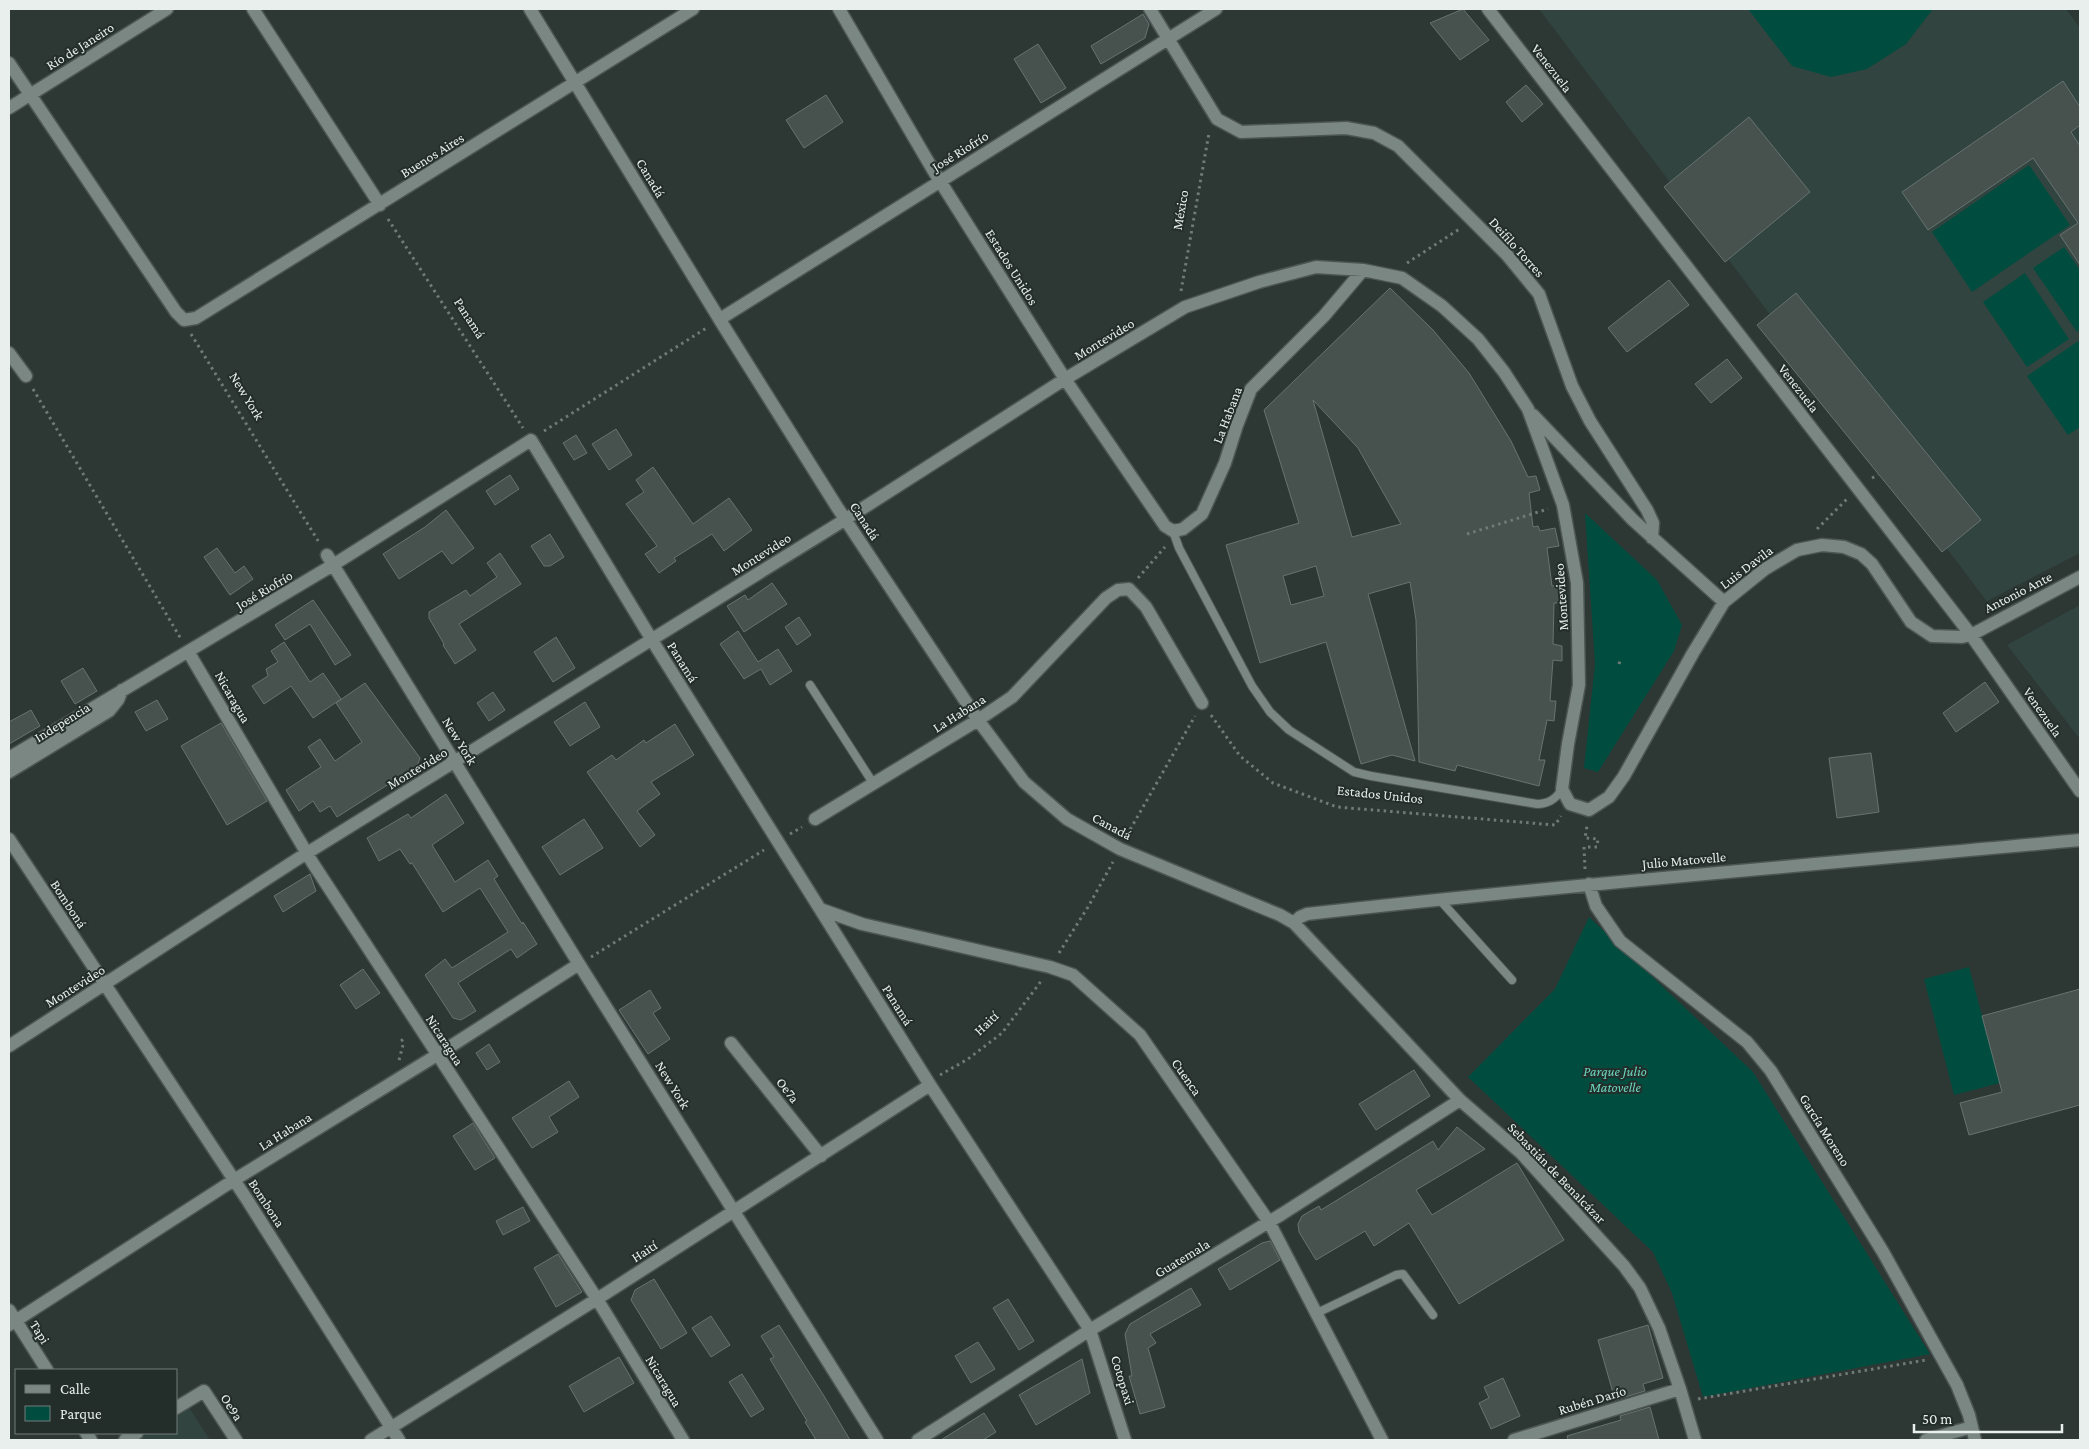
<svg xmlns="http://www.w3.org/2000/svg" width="2089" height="1449" font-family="'Crimson Pro',serif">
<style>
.built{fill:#31443f}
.green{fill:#004d40}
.building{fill:#47524f;stroke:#677370;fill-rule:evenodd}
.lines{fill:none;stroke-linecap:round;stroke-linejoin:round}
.service-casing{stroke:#4c5553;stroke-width:10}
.minor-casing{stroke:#4c5553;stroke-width:15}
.path{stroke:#707a77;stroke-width:3;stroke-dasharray:2.5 4;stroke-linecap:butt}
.service{stroke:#7a8783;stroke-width:8}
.minor{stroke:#7a8783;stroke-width:12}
.labels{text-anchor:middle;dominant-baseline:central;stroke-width:4;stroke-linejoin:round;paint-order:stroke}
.street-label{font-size:14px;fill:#e8efed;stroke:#232e2b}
.park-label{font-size:14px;font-style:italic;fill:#6bd6be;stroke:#232e2b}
</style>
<rect width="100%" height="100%" fill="#2d3835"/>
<!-- built -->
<path class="built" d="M1539 9H2066L2080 28V553L1987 601 2010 632Z
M2080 605V739L2007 645Z
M188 1406 210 1440H137L148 1433H176V1414Z"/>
<!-- green -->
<path class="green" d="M1748 9H1933L1906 44 1867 69 1831 77 1792 66Z
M2029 165 2070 225 1972 292 1932 232Z
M2064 247 2080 270V330L2077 332 2033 268Z
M2025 273 2069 339 2027 367 1983 302Z
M2080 340V427L2068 435 2027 376Z
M1585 513 1657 580 1682 625 1674 651 1598 772 1584 768 1595 664Z
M1589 917 1753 1072 1930 1354 1703 1397 1672 1293 1653 1252 1468 1077 1555 989Z
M1969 967 2000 1083 1954 1095 1924 979Z"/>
<!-- building -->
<path class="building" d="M1463 9 1489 40 1460 60 1430 23Z
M1143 14 1149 24 1145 38 1101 64 1091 46Z
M1038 44 1066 88 1041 103 1014 59Z
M2063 81 2080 107V125L2071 132 2080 146V265L2060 235 2078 223 2033 158 1928 230 1902 192Z
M1526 85 1543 104 1522 122 1506 102Z
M826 95 843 122 804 148 786 120Z
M1749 117 1810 192 1725 262 1664 187Z
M1669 280 1689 305 1627 352 1608 328Z
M1390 288 1433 330 1469 373 1511 441 1528 477 1536 476 1540 490 1529 493 1533 527 1538 526 1540 531 1555 528 1559 546 1547 548 1552 586 1561 585 1562 603H1554L1553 644 1562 646V661L1553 660 1550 701H1556L1554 721 1547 720 1539 760H1545L1539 786 1457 765 1455 771 1419 762 1416 620 1410 582 1368 594 1415 761 1392 755 1361 764 1326 642 1260 663 1226 545 1299 523 1264 410ZM1313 400 1358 448 1401 524 1352 537ZM1316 566 1324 596 1291 605 1283 576Z
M1796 293 1981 520 1942 552 1757 325Z
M1727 359 1742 378 1711 403 1695 384Z
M616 429 632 455 609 470 592 444Z
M576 435 587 453 574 460 563 443Z
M653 467 693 524 729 498 752 530 724 551 712 534 674 558 676 561 659 573 645 554 657 546 626 504 644 492 636 480Z
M510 475 519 489 495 505 486 491Z
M446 510 474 548 452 564 442 551 399 579 383 554 425 527Z
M550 534 564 557 550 566H544L531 546Z
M217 548 235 573 244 566 253 579 230 595 204 557Z
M500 553 521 584 459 624 476 650 455 664 443 645 444 644 429 618V612L466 590 470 596 497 577 487 563Z
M772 583 787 604 744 632 727 606 745 595 748 600Z
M313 600 351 655 335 665 310 624 285 640 275 625Z
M799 617 811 635 797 645 785 627Z
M738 631 758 662 778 649 792 671 770 685 761 669 744 679 720 644Z
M556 637 575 668 553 682 534 652Z
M284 642 310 682 323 673 341 699 313 718 291 686 264 704 252 686 268 676 266 669 278 662 271 651Z
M83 668 97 691 75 704 61 681Z
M1985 682 1999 702 1956 732 1943 713Z
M365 683 420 758 417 766 337 817 330 806 320 812 313 801 299 811 286 790 321 767 308 747 320 739 335 761 362 742 336 703Z
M493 692 505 710 489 721 477 703Z
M157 700 168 719 146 731 135 712Z
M585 702 600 727 570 746 554 722Z
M31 710 40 726 9 744V722Z
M221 723 267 801 227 825 181 746Z
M675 724 694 755 651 782 660 794 637 811 655 835 640 847 587 772 612 755 616 760 644 740 646 743Z
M1871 753 1879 812 1837 818 1829 758Z
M446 794 464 823 432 845 455 882 488 860 498 876 494 879 522 924 523 922 537 944 517 958 511 949 458 983 476 1011 461 1020 453 1018 425 975 445 959 452 968 508 932 480 888 443 912 412 863 410 864 400 849 379 861 367 838 408 814 411 818Z
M584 819 603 848 560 875 542 847Z
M310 874 316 891 283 912 274 896Z
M363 969 380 993 356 1009 340 985Z
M2080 989V1105L1969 1135 1960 1103 2002 1092 1982 1016Z
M650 990 661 1008 653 1013 670 1039 648 1054 619 1010Z
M489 1044 500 1062 487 1070 476 1053Z
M1414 1070 1430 1096 1376 1130 1359 1104Z
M569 1081 579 1097 549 1117 558 1132 532 1148 512 1118Z
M473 1123 495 1158 475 1170 453 1136Z
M1457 1127 1485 1149 1416 1190 1432 1215 1517 1163 1564 1240 1459 1304 1409 1223 1374 1246 1365 1231 1316 1260 1299 1232 1298 1224 1302 1216 1319 1206 1321 1210 1433 1141 1438 1150Z
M523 1207 530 1221 503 1235 496 1221Z
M1270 1241 1280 1260 1230 1290 1218 1269 1262 1243Z
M558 1254 582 1292 556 1307 534 1268Z
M654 1279 687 1333 661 1349 631 1300 635 1290Z
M1191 1288 1201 1305 1150 1334 1156 1343 1148 1348 1165 1407 1140 1414 1129 1376H1132L1125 1334 1130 1324Z
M1008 1299 1034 1341 1019 1350 993 1308Z
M711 1316 730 1345 711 1357 692 1328Z
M779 1325 824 1396 850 1440H816L805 1422 807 1421 770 1359 774 1357 761 1336Z
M1648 1325 1663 1378 1643 1384 1645 1391 1615 1400 1598 1340Z
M978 1342 995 1369 971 1383 955 1356Z
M619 1357 634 1383 584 1412 569 1386Z
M1082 1359 1090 1393 1036 1425 1019 1395Z
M742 1374 764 1409 751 1417 729 1382Z
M1503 1378 1520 1416 1491 1429 1479 1403 1489 1398 1484 1387Z
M1650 1407 1659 1440H1568L1567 1436 1621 1420 1620 1416Z
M984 1413 996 1432 983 1440H941Z"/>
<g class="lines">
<!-- service casing -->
<g class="service-casing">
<path id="service" d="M1173 531 1179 548 1252 686 1270 712 1289 730 1354 772 1371 776 1537 804C1549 804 1556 799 1562 789
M810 685 873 783
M1439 899 1512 980
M1317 1313 1396 1275 1403 1274 1433 1315"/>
</g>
<!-- minor casing -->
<g class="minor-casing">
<path id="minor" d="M253 9 380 205
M530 9 723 325 837 507 978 720 1024 782 1067 819 1120 849 1280 915 1294 923 1460 1100 1521 1153 1624 1266 1640 1288 1659 1328 1680 1389 1695 1440
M839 9 933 170 1065 379 1165 526 1173 531 1183 529 1202 514 1225 463 1237 425 1251 389 1324 316 1363 270
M1150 9 1217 119 1241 132 1346 128 1374 133 1398 146 1507 255 1539 294 1572 386 1590 421 1647 510 1653 523 1652 538
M1488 9 1971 635 2080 791
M9 63 176 312 184 320 196 318 693 9
M9 108 167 9
M720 319 1216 9
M9 353 26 376
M1533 415 1633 520 1724 602
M327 555 579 964 877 1440
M189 653 312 862 597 1299 683 1440
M9 758 333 565 531 440 655 645 930 1085 1090 1330 1125 1440
M9 772 109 711 118 700 122 690
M815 819 978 720 1012 697 1106 598 1118 590 1129 589 1146 607 1202 703
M9 839 246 1198 399 1440
M1589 884 1596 906 1620 941 1747 1042 1771 1071 1883 1252 1957 1385 1969 1415 1975 1440
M820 909 862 924 1050 967 1073 975 1140 1035 1269 1222 1382 1440
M1294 923 1300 917 1307 914C1564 885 1822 864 2080 840
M731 1043 821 1156
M9 1046 299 858 846 519 1065 379 1185 307 1259 282 1316 267 1363 270 1402 278 1442 306 1478 339 1504 372 1528 409 1563 505 1577 583 1579 685 1568 744 1562 789 1570 804 1589 810 1609 797 1624 776 1693 653 1724 602 1765 569 1797 550 1822 545 1844 547 1861 554 1872 564 1911 622 1932 636 1962 637 1971 635 2080 577
M9 1310 47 1370
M9 1325 234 1180 437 1055 579 964
M176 1408 204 1391 236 1440
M86 1433 91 1440
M125 1440 137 1433
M371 1440 597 1299 930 1085
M918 1440 1090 1330 1282 1214 1460 1100
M1514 1440 1680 1389
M1926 1440 1972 1427"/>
</g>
<!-- path -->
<path class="path" d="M388 219 523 428
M1407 263 1461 228
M1181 291 1209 133
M191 334 320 544
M33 389 181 639
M544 431 708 327
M1872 478 1878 475
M1817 529 1848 498
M1467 534 1548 509
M1138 578 1165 547
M1619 664 1620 661
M1211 715 1240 756 1273 783 1337 807 1555 825 1561 816
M790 834 802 827
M1127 835 1195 716
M1585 869 1584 847H1597L1598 839 1585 838 1587 826
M1059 953 1088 907 1113 862
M591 957 764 850
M401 1041 405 1038
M399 1060 403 1045
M940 1075 968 1059 1002 1033 1042 980
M1698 1399 1926 1360"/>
<!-- service -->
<use href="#service" class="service"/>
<!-- minor -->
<use href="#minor" class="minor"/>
</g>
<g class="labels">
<!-- street labels -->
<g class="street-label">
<text transform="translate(80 46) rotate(-32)">Río de Janeiro</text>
<text transform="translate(1552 68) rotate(52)">Venezuela</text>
<text transform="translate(960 151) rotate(-32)">José Riofrío</text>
<text transform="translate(432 155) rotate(-32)">Buenos Aires</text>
<text transform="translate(651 178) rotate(59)">Canadá</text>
<text transform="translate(1180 210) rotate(-80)">México</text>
<text transform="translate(1517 247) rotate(48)">Deifilo Torres</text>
<text transform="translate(1012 267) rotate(58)">Estados Unidos</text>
<text transform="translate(470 318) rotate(57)">Panamá</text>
<text transform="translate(1104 339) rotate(-31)">Montevideo</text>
<text transform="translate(1799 388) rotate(52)">Venezuela</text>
<text transform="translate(247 396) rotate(58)">New York</text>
<text transform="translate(1227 415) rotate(-69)">La Habana</text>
<text transform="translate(865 521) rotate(57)">Canadá</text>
<text transform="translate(761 554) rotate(-32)">Montevideo</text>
<text transform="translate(1746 567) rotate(-37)">Luis Davila</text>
<text transform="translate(264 590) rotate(-31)">José Riofrío</text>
<text transform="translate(2018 592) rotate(-27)">Antonio Ante</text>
<text transform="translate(1561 597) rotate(-94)">Montevideo</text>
<text transform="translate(683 662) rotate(58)">Panamá</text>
<text transform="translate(233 697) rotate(60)">Nicaragua</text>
<text transform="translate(2043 712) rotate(55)">Venezuela</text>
<text transform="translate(959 713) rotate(-32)">La Habana</text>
<text transform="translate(62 722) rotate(-32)">Indepencia</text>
<text transform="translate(460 741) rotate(58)">New York</text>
<text transform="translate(417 768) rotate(-31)">Montevideo</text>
<text transform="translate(1380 794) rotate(6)">Estados Unidos</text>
<text transform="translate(1112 826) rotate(28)">Canadá</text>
<text transform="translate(1684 860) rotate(-5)">Julio Matovelle</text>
<text transform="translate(69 904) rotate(57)">Bomboná</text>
<text transform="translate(75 986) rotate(-32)">Montevideo</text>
<text transform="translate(898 1005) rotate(58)">Panamá</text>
<text transform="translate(986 1023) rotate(-44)">Haití</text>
<text transform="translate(445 1040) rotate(57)">Nicaragua</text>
<text transform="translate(1187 1077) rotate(55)">Cuenca</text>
<text transform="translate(673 1085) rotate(58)">New York</text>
<text transform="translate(788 1090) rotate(52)">Oe7a</text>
<text transform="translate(1825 1130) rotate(58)">García Moreno</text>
<text transform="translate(285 1131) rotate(-32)">La Habana</text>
<text transform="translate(1557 1173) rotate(46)">Sebastián de Benalcázar</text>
<text transform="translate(267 1203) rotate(57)">Bombona</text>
<text transform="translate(644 1251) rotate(-33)">Haití</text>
<text transform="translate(1182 1258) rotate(-31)">Guatemala</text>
<text transform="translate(40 1332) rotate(58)">Tapi</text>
<text transform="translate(1123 1380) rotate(73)">Cotopaxi</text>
<text transform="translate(664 1381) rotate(59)">Nicaragua</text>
<text transform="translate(1592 1400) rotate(-17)">Rubén Darío</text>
<text transform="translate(232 1407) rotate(57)">Oe9a</text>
</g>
<!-- park labels -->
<g class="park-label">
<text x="1615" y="1071">Parque Julio<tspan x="1615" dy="16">Matovelle</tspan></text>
</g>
</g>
<!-- border -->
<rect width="2089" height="1449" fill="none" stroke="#e8efed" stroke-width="20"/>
<!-- legend -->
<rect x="15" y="1369" width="162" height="65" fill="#232e2b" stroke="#727b79"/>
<rect x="25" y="1385" width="25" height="8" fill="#7a8783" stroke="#727b79"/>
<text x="60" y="1394" font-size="15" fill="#e8efed">Calle</text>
<rect x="25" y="1406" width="25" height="15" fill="#004d40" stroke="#727b79"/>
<text x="60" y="1419" font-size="15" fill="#e8efed">Parque</text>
<!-- scale -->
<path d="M1914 1424v8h148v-8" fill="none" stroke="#e8efed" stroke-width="2.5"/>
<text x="1922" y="1424" font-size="15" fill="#e8efed" stroke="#232e2b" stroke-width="4" paint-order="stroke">50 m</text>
</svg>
